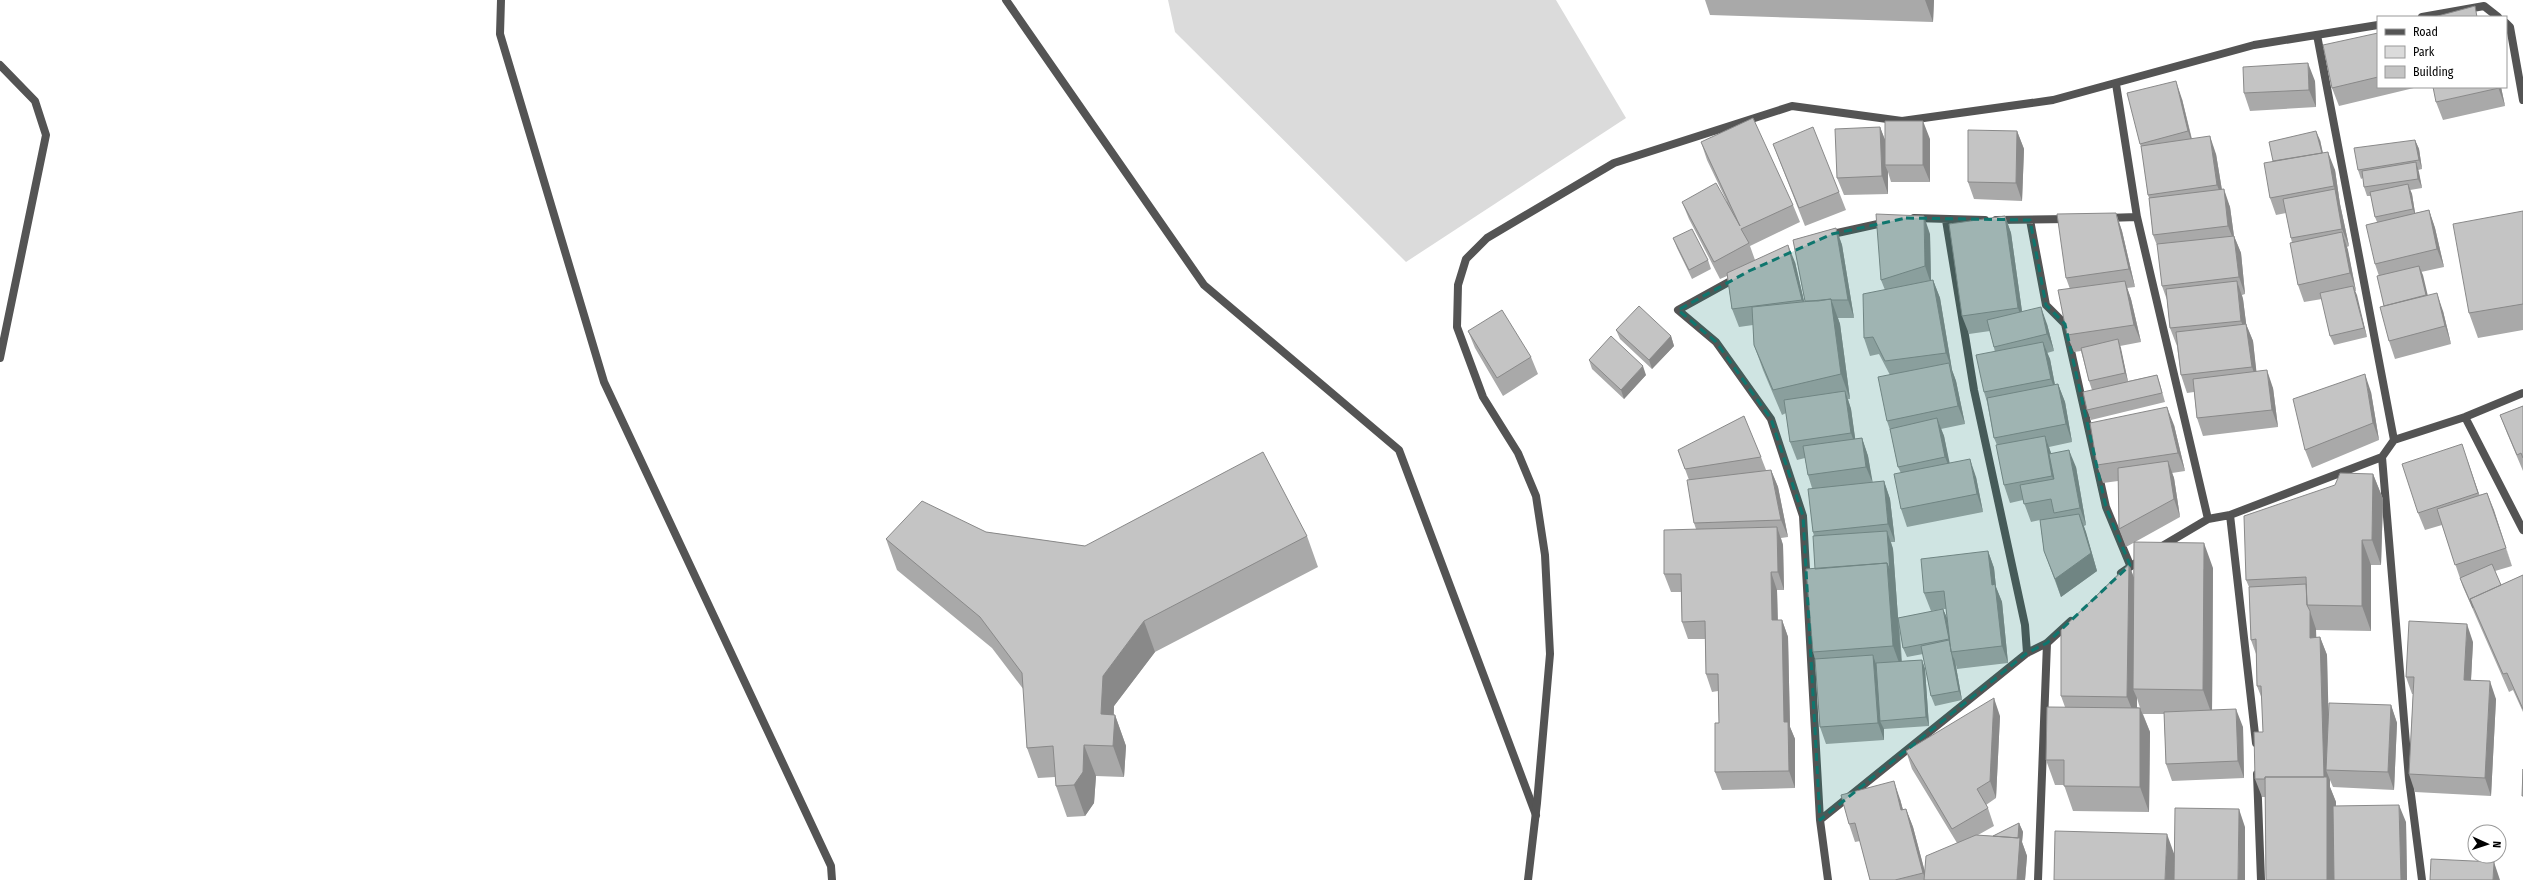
<svg xmlns="http://www.w3.org/2000/svg" width="2523" height="880" font-family="'Fira Sans Condensed',sans-serif">
<style>
.green{fill:#dbdbdb}
.lines{fill:none;stroke-linecap:round;stroke-linejoin:round}
.service{stroke:#545454;stroke-width:8}
.minor{stroke:#545454;stroke-width:8}
.wall{fill:#a9a9a9;fill-rule:evenodd}
.shaded-wall{fill:#898989}
.building{fill:#c4c4c4;stroke:#898989}
.marked{fill:#0f766e;fill-opacity:0.2;stroke:#0f766e;stroke-width:3;stroke-dasharray:8 5;stroke-linejoin:round}
</style>
<rect width="100%" height="100%" fill="#fff"/>
<!-- green -->
<path class="green" d="M1168 0H1556L1626 118 1406 262 1175 32Z"/>
<g class="lines">
<!-- service -->
<path class="service" d="M501 0 500 34 604 382 831 866 832 880
M1006 0 1204 285 1399 450 1536 815"/>
<!-- minor -->
<path class="minor" d="M2422 17 2484 6 2498 17
M2506 23 2510 27 2523 100
M2317 35 2394 440
M0 65 35 101 46 135 0 358
M2137 217 2208 519
M1914 218 1985 220
M2106 218 2137 217 2116 84
M1946 220 1974 390 2025 625 2027 653
M1996 220 2069 219
M2030 220 2046 305 2065 324 2106 507 2130 565
M1828 235 1887 222
M1736 278 1678 310 1716 342 1771 419 1803 516 1820 820
M2465 417 2523 530
M2382 457 2409 779 2422 880
M2230 515 2256 743
M2159 548 2208 519 2230 515 2382 457 2394 440 2465 417 2523 393
M2121 573 2143 558
M2257 774 2261 880
M1528 880 1537 803 1550 654 1545 555 1536 496 1518 453 1483 397 1457 327 1458 285 1466 259 1487 238 1614 163 1792 106 1902 121 2053 100 2254 45 2378 25
M1828 880 1820 820 2027 653 2047 643 2071 621
M2038 880 2047 643"/>
</g>
<!-- wall -->
<path class="wall" d="M1705 0H1934L1933 22 1710 15Z
M2378 33V87H2418L2339 106 2332 88Z
M2315 81 2316 107 2250 111 2244 93Z
M2501 87 2505 106 2443 120 2436 102Z
M2182 99 2192 139 2216 154 2222 190 2230 207 2234 236 2241 253 2245 294 2242 295 2243 299 2246 324 2253 341 2256 371 2273 388 2278 427 2203 436 2197 418 2194 392 2187 393 2181 375 2177 346 2170 328 2167 300 2162 286 2158 248 2153 235 2149 198 2148 195 2142 150 2140 144Z
M1880 127 1885 140 1930 139V182H1891L1888 172V194L1844 195 1837 178Z
M2017 131 2024 149 2022 201 1974 199 1968 182Z
M2320 140 2323 153 2335 170 2340 204 2349 246 2347 247 2356 291H2355L2367 337 2334 345 2330 336 2322 299 2304 302 2298 285 2292 243 2286 213 2276 215 2270 198 2273 162Z
M2415 140 2419 149 2422 169 2418 170 2422 188 2410 190 2412 194 2415 213 2429 210 2435 228 2444 267 2421 272 2427 295 2443 311 2451 344 2395 359 2389 341 2384 306 2379 276 2375 264 2377 222 2375 217 2371 196H2367L2364 187 2363 178 2361 179 2358 170Z
M1701 142 1793 205 1800 222 1750 246 1755 260 1795 262 1804 302H1805L1793 240 1836 228 1842 245 1854 318H1838L1840 324 1850 399H1848L1851 409 1855 439 1862 438 1868 456 1872 482 1884 481 1890 499 1895 542H1891L1893 549 1898 618 1943 609 1931 611 1924 593 1988 551 1994 568 1996 587 2002 602 2008 663 1957 669 1955 661 1962 700 1935 706 1931 696 1923 654 1907 657 1903 648 1899 620 1902 661 1922 660 1925 669 1929 726 1884 729V740L1826 744 1820 727 1815 659 1813 652 1815 569 1814 536 1813 532 1812 488 1808 475 1805 458 1797 460 1790 442 1786 413 1782 415 1763 370 1754 345 1753 325 1739 327 1732 309 1727 276 1720 279 1689 219 1682 202H1727L1707 160ZM1943 609H1946L1948 625 1947 618Z
M1773 144 1839 192 1846 210 1805 226Z
M2523 212V330L2478 338 2469 313Z
M2116 213 2122 231 2135 287 2127 288 2131 299 2141 342 2120 346 2128 381 2157 375 2160 384 2165 402 2091 420 2087 410 2092 390 2089 381 2081 351 2074 352 2067 335 2070 289 2066 278Z
M2005 216 2011 233 2022 311 2047 324 2054 351 2047 353 2050 359 2055 385 2058 384 2065 402 2072 442 2049 447 2051 453 2076 467 2086 525 2084 526 2097 571 2061 597 2044 551 2040 520 2031 522 2023 500 2010 503 2004 485 1997 445 1994 438 1987 402 1984 392 1995 352 1990 331 1969 334 1962 316Z
M1930 234 1931 281 1933 280 1940 298 1952 370 1956 381 1965 424 1941 429 1944 436 1949 463 1976 477 1983 512 1907 527 1901 509V473L1898 467 1891 433 1887 421 1890 375 1879 354 1870 356 1864 338 1885 290 1881 280Z
M1673 238 1708 260 1711 269 1692 279 1677 248Z
M1616 330 1671 336 1674 346 1652 369 1620 339Z
M1468 331 1531 357 1538 374 1503 396 1475 348Z
M1589 360 1646 375 1624 399 1592 369Z
M2371 392 2379 440 2312 468 2305 450Z
M2523 406V471L2507 433 2500 415Z
M2174 425 2185 471 2172 473 2174 478 2180 517 2126 547 2119 529 2118 481 2103 483 2097 465Z
M1678 450 1761 457 1766 470H1771L1778 487 1788 537 1781 538 1783 545 1784 590H1777L1778 620H1782L1788 637 1790 727 1795 739V788L1722 790 1715 772 1719 723 1718 691 1712 692 1706 674 1705 639H1688L1682 622 1681 592H1671L1664 574 1696 529 1694 523 1689 480Z
M2468 462 2479 495 2487 493 2512 566 2495 571 2501 585 2523 575V712L2513 690 2509 692 2463 587 2442 525 2425 530 2418 513Z
M2373 474 2383 499 2381 565H2371V631L2316 630V629V638L2320 637 2327 655 2328 720 2391 705 2397 723 2394 790 2333 787 2330 780V787L2336 802V806L2406 822 2407 880H2266L2265 797H2262L2255 779 2263 732 2262 699 2257 686 2256 654 2251 640 2249 587 2246 580Z
M986 532 1085 546 1307 536 1318 567 1155 652 1114 706V715H1115L1126 746 1124 777 1096 776 1094 803 1085 816 1067 817 1056 786 1055 777 1038 778 1027 748 1024 690 992 648 897 570 886 539Z
M2129 564 2134 579 2213 568 2212 710 2243 727 2244 778 2172 781 2166 764 2164 714H2143L2150 732 2149 812 2073 811 2064 785H2055L2046 760 2065 707 2061 696ZM2137 698 2140 708 2137 707Z
M2473 642 2471 680 2496 699 2491 796 2415 792 2409 774 2413 694H2412L2406 677Z
M2000 716 1996 798 1986 805 1988 808 1994 826 1978 835 1993 836 2019 823 2023 832 2022 842 2027 856 2025 880H1870L1860 841 1855 842 1849 824 1900 799 1903 810 1906 809 1913 827 1925 872 1957 843 1912 769 1906 751Z"/>
<!-- shaded-wall -->
<path class="shaded-wall" d="M1925 0H1934L1933 22Z
M2308 63 2315 81 2316 107 2309 90Z
M2176 81 2182 99 2194 149 2188 131Z
M2498 87H2501L2505 106Z
M1923 121 1930 139V182L1923 165Z
M1880 127 1887 145 1885 165 1888 172V194L1882 176Z
M2017 131 2024 149 2022 201 2016 183Z
M2316 131 2320 140 2325 164 2322 155Z
M2210 136 2216 154 2224 203 2217 185Z
M2415 140 2419 149 2422 169 2419 160Z
M2328 152 2335 170 2340 204 2349 246 2342 229 2334 186Z
M2416 162 2419 172 2422 188 2418 179Z
M2408 184 2412 194 2416 219 2413 209Z
M2224 189 2230 207 2235 244 2228 226Z
M2429 210 2435 228 2444 267 2437 249Z
M2116 213 2122 231 2135 287 2129 269Z
M1924 216 1930 234 1931 284 1925 266Z
M2005 216 2011 233 2024 326 2018 308Z
M1836 228 1842 245 1854 318 1848 300Z
M2342 232 2348 250 2356 291 2350 273Z
M2234 236 2241 253 2245 294 2239 277Z
M1788 245 1795 262 1808 318 1802 300Z
M2419 266 2423 275 2431 309 2427 300Z
M1933 280 1940 298 1952 370 1956 381 1965 424 1958 406 1950 364 1946 353Z
M2125 281 2131 299 2141 342 2134 325Z
M2237 281 2243 299 2248 338 2241 321Z
M2353 286 2357 295 2367 337 2364 328Z
M2437 293 2443 311 2451 344 2445 326Z
M1831 299 1840 324 1850 399 1841 374Z
M2041 307 2047 324 2054 351 2047 334Z
M2246 324 2253 341 2258 385 2252 367Z
M1671 336 1674 346 1652 369 1649 360Z
M2118 339 2121 348 2128 382 2125 373Z
M2043 342 2050 359 2057 396 2051 379Z
M1643 366 1646 375 1624 399 1621 390Z
M2267 370 2273 388 2278 427 2272 410Z
M2365 374 2371 392 2379 440 2373 423Z
M2058 384 2065 402 2072 442 2066 424Z
M1845 391 1851 409 1857 451 1851 433Z
M2167 407 2174 425 2185 471 2178 453Z
M1937 418 1944 436 1952 474 1945 457Z
M2045 436 2051 453 2058 494 2052 476Z
M1862 438 1868 456 1873 484 1866 467Z
M2462 444 2468 462 2485 511 2478 493Z
M2069 450 2076 467 2086 525 2080 508Z
M1970 459 1976 477 1983 512 1977 494Z
M2168 461 2174 478 2180 517 2174 499Z
M1771 470 1778 487 1788 537 1781 520Z
M2373 474 2383 499 2381 565 2372 540Z
M1884 481 1890 499 1895 542 1888 524Z
M2487 493 2494 510 2512 566 2506 548Z
M2079 514 2086 532 2097 571 2061 597 2055 579Z
M1777 527 1783 545 1784 590 1778 572Z
M1887 531 1893 549 1902 671 1893 646 1887 563Z
M2362 540 2371 565V631L2362 606Z
M2204 543 2213 568 2212 715 2203 690Z
M1988 551 1994 568 1996 587 2002 602 2008 663 2002 646 1992 585Z
M2129 564 2138 589 2133 689 2137 698V722L2127 697Z
M1771 572 1777 590 1778 638 1772 620Z
M1943 609 1947 618 1952 648 1949 639Z
M2310 611 2316 629 2317 656 2310 638Z
M1782 620 1788 637 1790 727 1795 739V788L1789 771 1784 722Z
M1144 621 1155 652 1114 706 1112 745 1101 714 1103 676Z
M2467 624 2473 642 2470 698 2464 680Z
M2320 637 2327 655 2330 770H2326L2330 780V787L2336 802V880H2327Z
M1951 652 1955 661 1962 700 1959 691Z
M1873 655 1879 673 1880 721 1884 729V740L1878 723Z
M1922 660 1925 669 1929 726 1926 717Z
M2490 681 2496 699 2491 796 2485 778Z
M1994 698 2000 716 1996 798 1990 781Z
M2391 705 2397 723 2394 790 2388 772Z
M2140 708 2150 732 2149 812 2140 787Z
M2236 709 2243 727 2244 778 2238 761Z
M1115 715 1126 746 1124 777 1113 746Z
M1084 745 1096 776 1094 803 1085 816 1074 785Z
M1894 781 1900 799 1908 828 1901 810Z
M2399 805 2406 822 2407 880H2401Z
M1906 809 1913 827 1927 880H1926L1923 873Z
M2239 809 2245 827V880H2238Z
M2019 823 2023 832 2022 842 2027 856 2025 880H2017V846Z
M2167 834 2176 859 2175 880H2165Z
M2494 862 2500 880H2493Z"/>
<!-- building -->
<path class="building" d="M2475 6 2477 17H2434Z
M2378 33V77L2332 88 2323 45Z
M2308 63 2309 90 2244 93 2243 67Z
M2176 81 2188 131 2140 144 2127 93Z
M2433 87H2498L2499 88 2436 102Z
M1753 118 1793 205 1741 229 1749 243 1714 262 1682 202 1716 183 1740 226 1701 142Z
M1885 121H1923V165H1885Z
M1813 127 1839 192 1799 208 1773 144Z
M1880 127 1882 176 1837 178 1835 129Z
M1968 130 2017 131 2016 183 1968 182Z
M2316 131 2322 153 2273 161 2269 142Z
M2210 136 2217 185 2148 195 2141 146Z
M2415 140 2419 160 2358 170 2354 148Z
M2328 152 2334 186 2270 198 2264 163Z
M2416 162 2418 179 2364 187 2362 171Z
M2408 184 2413 209 2375 217 2370 192Z
M2224 189 2228 226 2153 235 2149 198Z
M2335 189 2342 229 2291 238 2283 199Z
M2429 210 2437 249 2375 264 2366 225Z
M2523 211V304L2469 313 2453 224Z
M2116 213 2129 269 2066 278 2057 214Z
M1876 214 1924 216 1925 266 1881 280Z
M2005 216 2018 308 1962 316 1949 224Z
M1836 228 1848 300H1831V299L1818 301H1805L1793 240Z
M1692 229 1708 260 1689 270 1673 238Z
M2342 232 2350 273 2298 285 2290 243Z
M2234 236 2239 277 2162 286 2157 244Z
M1788 245 1802 300 1732 309 1727 273Z
M2419 266 2426 295 2384 306 2377 276Z
M1933 280 1946 353 1885 361 1873 337 1864 338 1863 294Z
M2125 281 2134 325 2067 335 2058 290Z
M2237 281 2241 321 2170 328 2166 289Z
M2353 286 2364 328 2330 336 2320 293Z
M2437 293 2445 326 2389 341 2380 307Z
M1831 299 1841 374 1773 390 1754 345 1752 307Z
M1639 306 1671 336 1649 360 1616 330Z
M2041 307 2047 334 1994 347 1987 320Z
M1502 310 1531 357 1497 378 1468 331Z
M2246 324 2252 367 2181 375 2176 332Z
M1611 336 1643 366 1621 390 1589 360Z
M2118 339 2125 373 2089 381 2081 348Z
M2043 342 2051 379 1984 392 1976 355Z
M1949 363 1958 406 1887 421 1878 377Z
M2267 370 2272 410 2197 418 2193 379Z
M2365 374 2373 423 2305 450 2293 399Z
M2157 375 2162 393 2087 410 2083 392Z
M2058 384 2066 424 1994 438 1987 398Z
M1845 391 1851 433 1790 442 1784 400Z
M2523 406V458L2521 453 2517 455 2500 415Z
M2167 407 2178 453 2097 465 2090 423Z
M1744 416 1761 457 1685 469 1678 450Z
M1937 418 1945 457 1898 467 1890 429Z
M2045 436 2052 476 2004 485 1996 445Z
M1862 438 1866 467 1808 475 1803 446Z
M2462 444 2478 493 2418 513 2402 464Z
M2069 450 2080 508 2054 513 2051 499 2024 504 2020 485 2054 479 2049 454Z
M1263 452 1307 536 1144 621 1103 676 1101 714 1115 715 1113 746 1084 745 1083 772 1074 785 1056 786 1053 746 1027 748 1022 673 980 617 886 539 922 501 986 532 1085 546Z
M1970 459 1977 494 1901 509 1894 474Z
M2168 461 2174 499 2119 529 2118 468Z
M1771 470 1781 520 1694 523 1687 480Z
M2340 473 2373 474 2372 540H2362V606L2307 605 2306 577 2246 580 2244 516 2335 485Z
M1884 481 1888 524 1813 532 1808 489Z
M2487 493 2506 548 2455 565 2437 509Z
M2079 514 2091 553 2055 579 2044 551 2040 520Z
M1777 527 1778 572H1771L1772 620H1782L1784 722H1788L1789 771 1715 772V723H1719L1718 674H1706L1705 621 1682 622 1681 574H1664V530Z
M1887 531 1890 571 1887 563 1815 569 1813 536Z
M2134 542 2204 543 2203 690 2133 689Z
M1988 551 1992 585 1995 584 2002 646 1951 652 1944 591 1924 593 1921 559Z
M1887 563 1893 646 1813 652 1806 569Z
M2129 564 2127 697 2061 696V630Z
M2492 564 2501 585 2470 599 2473 608 2460 578Z
M2523 575V709L2507 673 2503 674 2470 599Z
M2306 584 2307 605 2310 611V638L2320 637 2324 777H2265V779H2255L2254 732H2263L2261 686H2257L2256 639 2251 640 2249 587Z
M1943 609 1949 639 1903 648 1898 618Z
M2409 621 2467 624 2464 680 2490 681 2485 778 2409 774 2414 677H2406Z
M1949 640 1959 691 1931 696 1921 646Z
M1873 655 1878 723 1820 727 1815 659Z
M1922 660 1926 717 1880 721 1876 663Z
M1994 698 1990 781 1977 789 1988 808 1952 829 1906 751Z
M2329 703 2391 705 2388 772 2326 770Z
M2047 707 2140 708V787L2064 786V760H2046Z
M2236 709 2238 761 2166 764 2164 712Z
M2523 769V796H2522Z
M2265 777H2327V880H2266Z
M1894 781 1901 810 1906 809 1923 873 1895 880H1870L1855 823 1849 824 1841 795Z
M2399 805 2401 880H2334L2333 806Z
M2175 808 2239 809 2238 880H2174Z
M2019 823 2018 838 1993 836Z
M2055 831 2167 834 2165 880H2054Z
M1976 835 2020 838 2017 880H1924L1926 856Z
M2431 859 2494 862 2493 880H2430Z"/>
<!-- marked area -->
<path class="marked" d="M1906 218 2030 220 2046 305 2065 324 2106 507 2130 565 2047 643 2027 653 1820 820 1803 516 1771 419 1716 342 1678 310 1749 271 1832 234Z"/>
<!-- legend -->
<rect x="2377" y="16" width="130" height="72" fill="#ffffff" stroke="#999999"/>
<rect x="2385" y="29" width="20" height="6" fill="#545454" stroke="#999999"/>
<text x="2413" y="36" font-size="12" fill="#000000">Road</text>
<rect x="2385" y="46" width="20" height="12" fill="#dbdbdb" stroke="#999999"/>
<text x="2413" y="56" font-size="12" fill="#000000">Park</text>
<rect x="2385" y="66" width="20" height="12" fill="#c4c4c4" stroke="#999999"/>
<text x="2413" y="76" font-size="12" fill="#000000">Building</text>
<!-- north arrow -->
<g transform="translate(2487 844) rotate(93)"><circle r="19" fill="#ffffff" stroke="#999999"/>
<path d="M0-3L7 15L0 10L-7 15Z" fill="#000000"/>
<text y="-6" font-size="11" font-weight="bold" text-anchor="middle" fill="#000000">N</text>
</g>
</svg>
